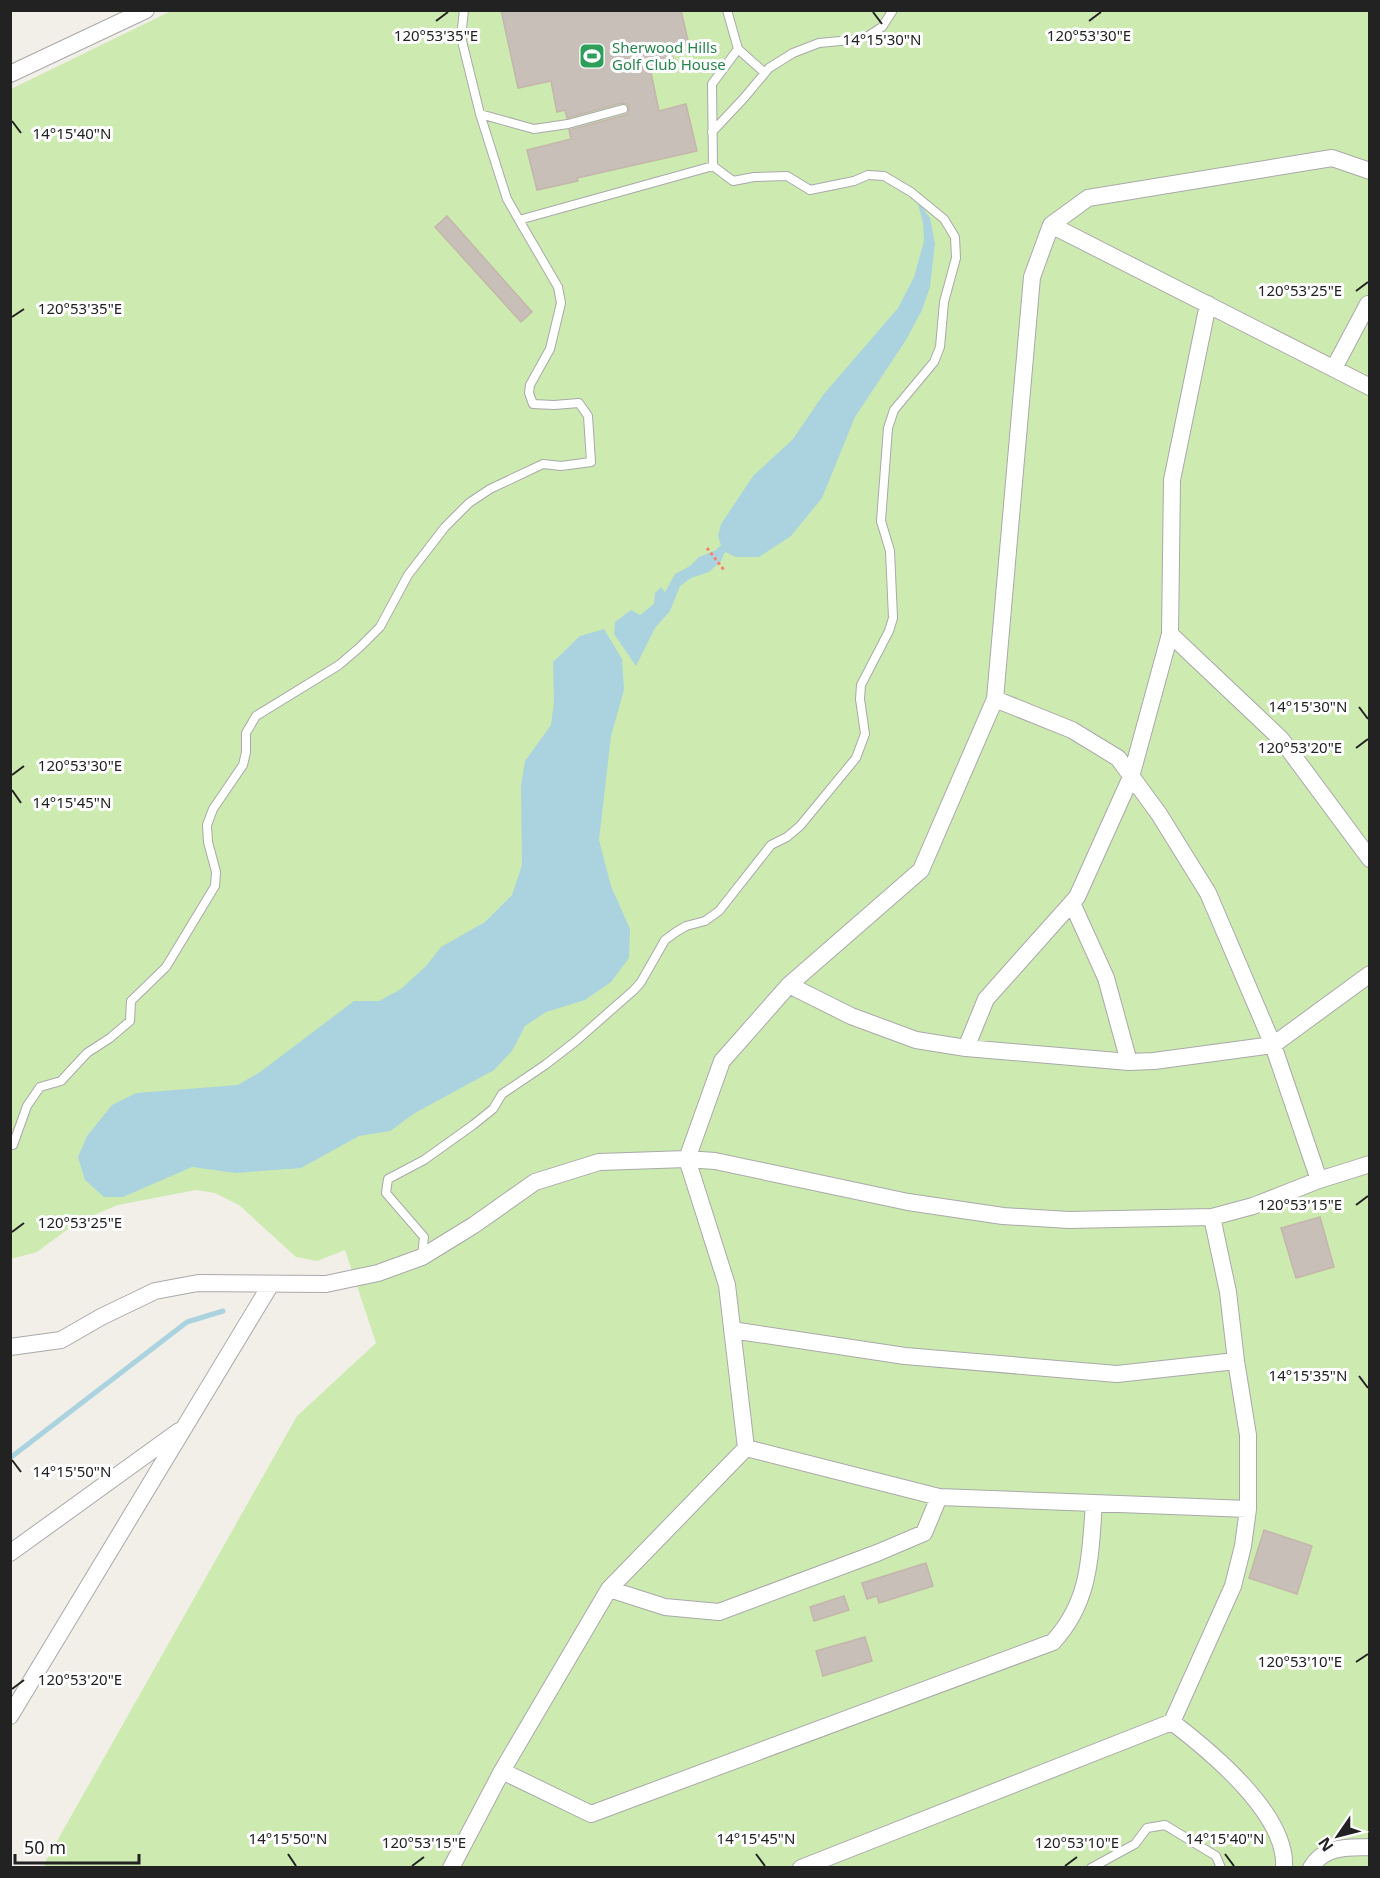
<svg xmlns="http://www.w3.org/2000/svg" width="1380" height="1878" font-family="'Noto Sans',sans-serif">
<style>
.grass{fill:#cdebb0}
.water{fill:#aad3df}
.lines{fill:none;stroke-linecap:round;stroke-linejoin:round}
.stream{stroke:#aad3df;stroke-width:5}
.building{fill:#c7bfb8;stroke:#c4b6ab;stroke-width:1.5}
.lane-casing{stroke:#a9a9a9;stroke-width:10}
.street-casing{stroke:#a9a9a9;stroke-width:18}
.path{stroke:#fa8072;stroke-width:3;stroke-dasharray:3 3;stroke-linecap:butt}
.lane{stroke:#fff;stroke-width:8}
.street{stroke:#fff;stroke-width:16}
.ticks{fill:none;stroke:#222;stroke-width:2}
.labels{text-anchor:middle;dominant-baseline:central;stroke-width:6;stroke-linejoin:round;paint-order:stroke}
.leisure-label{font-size:15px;fill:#27864d;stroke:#fff;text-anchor:start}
.ticks-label{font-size:15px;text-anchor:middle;fill:#222;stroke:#fff;stroke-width:6;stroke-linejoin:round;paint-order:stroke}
</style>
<rect width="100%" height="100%" fill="#f2efe9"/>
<!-- grass -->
<path class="grass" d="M171 11H1369V1867H46L44 1864 297 1416 376 1343 345 1250 317 1261 296 1257 239 1205 215 1193 196 1190 118 1205 79 1221 37 1252 11 1259V89Z"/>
<!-- water -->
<path class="water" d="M917 200 930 218 935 243 930 287 922 310 906 340 855 417 822 498 791 536 759 557H736L725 552 721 561 709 572 691 578 680 586 670 611 655 628 636 666 614 634 615 622 631 610 640 615 654 604 655 593 661 587 665 592 675 574 690 566 699 557 716 550 721 545 718 536 721 524 753 476 793 439 823 395 898 308 914 277 924 241 923 223Z
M604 629 622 659 624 690 611 736 599 840 611 886 630 929 629 958 611 982 585 1000 546 1012 525 1026 512 1051 494 1070 415 1113 390 1131 359 1136 301 1168 236 1173 192 1167 123 1197H104L85 1180 78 1157 87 1136 112 1105 136 1093 238 1085 260 1072 354 1001H379L401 989 426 966 441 947 485 922 512 895 522 865 521 786 525 761 551 725 554 702 553 662 580 636Z"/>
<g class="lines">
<!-- stream -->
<path class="stream" d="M10 1458 187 1322 223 1311"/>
</g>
<!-- building -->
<path class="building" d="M501 10H681L689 45 671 49 674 63 650 68 659 111 686 104 697 151 577 178 578 181 537 190 527 150 571 139 569 130 625 115 628 113 629 108 627 104 622 103 567 118 565 110 557 112 551 81 518 88Z
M447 216 532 312 521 322 435 227Z
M1320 1217 1334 1267 1296 1278 1281 1228Z
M1264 1530 1312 1546 1297 1594 1249 1578Z
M926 1563 933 1586 879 1603 877 1596 867 1599 862 1583Z
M844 1596 849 1610 814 1621 810 1607Z
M865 1637 872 1661 823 1676 816 1651Z"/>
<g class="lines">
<!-- lane casing -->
<g class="lane-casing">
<path id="lane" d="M464 10 461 37 480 114 507 199 519 220 713 166 712 84 738 49 727 10
M738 49 765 73
M480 114 534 129 568 124 623 109
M712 132 744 98 769 68 793 53 819 43 851 40 868 36 882 27 893 10
M13 1145 27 1106 40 1087 61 1081 87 1053 110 1038 130 1021 131 1001 166 967 215 886 216 872 208 842 207 825 213 809 243 765 246 752V733L256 716 339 665 360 647 380 627 408 575 445 527 469 503 490 489 543 464 561 466 591 462 588 416 579 403 554 405 533 404 529 393 530 385 550 349 561 303 558 287 519 220
M422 1256 424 1237 386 1193 388 1179 424 1160 473 1125 493 1109 502 1094 545 1065 576 1041 634 990 641 982 665 940 676 932 686 926 705 921 719 911 771 845 787 837 800 826 856 758 865 734 860 699 861 685 889 631 893 618 890 551 881 521 888 428 894 410 934 362 940 347 944 302 956 258 955 237 944 219 911 192 884 176 868 175 854 181 810 190 787 176 754 177 733 181 713 166
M1091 1868 1135 1844 1147 1828 1165 1825 1216 1856 1221 1868"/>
</g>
<!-- street casing -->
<g class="street-casing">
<path id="street" d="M10 74 146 10
M1051 225 1370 387
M1334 368 1368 304
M1170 634 1281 739 1370 859
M995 699 1072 730 1118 758 1159 814 1208 893 1273 1045 1319 1180
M1072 903 1106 978 1129 1062
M789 985 851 1016 916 1040 966 1048 1129 1062 1154 1061 1273 1045 1370 974
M966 1048 986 999 1077 897 1131 777 1170 634 1172 480 1208 304
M732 1330 905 1356 1117 1374 1236 1361
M10 1347 61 1340 101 1317 155 1291 198 1283 326 1284 378 1273 422 1257 474 1225 535 1182 599 1162 687 1159 715 1161 908 1202 1003 1216 1069 1220 1212 1217 1253 1206 1319 1180 1370 1164
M746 1448 939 1497 1248 1509
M10 1553 179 1431
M609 1589 665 1607 719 1612 877 1553 924 1533 939 1497
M10 1716 271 1284
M1172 1722 1233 1586 1243 1546 1248 1509V1435L1236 1361 1228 1292 1212 1217
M502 1771 591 1814 1053 1642C1091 1601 1090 1555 1094 1503
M451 1868 502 1771 609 1589 746 1448 727 1285 687 1159 722 1061 789 985 921 870 995 699 1032 277 1051 225 1088 198 1332 158 1370 171
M801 1868 1172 1722C1210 1751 1288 1815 1284 1868
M1311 1868C1324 1845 1347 1848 1370 1847"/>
</g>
<!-- path -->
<path class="path" d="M707 548 724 570"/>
<!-- lane -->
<use href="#lane" class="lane"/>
<!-- street -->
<use href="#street" class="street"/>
</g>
<!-- ticks -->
<path class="ticks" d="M873 12 882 24M436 21 448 12M1089 21 1101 12M12 121 21 133M1356 291 1368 282M12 317 24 309M1359 707 1368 719M1356 748 1368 739M12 775 24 766M12 790 21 803M1356 1205 1368 1196M12 1232 24 1223M1359 1376 1368 1388M12 1460 21 1472M1356 1662 1368 1654M12 1689 24 1680M288 1854 296 1866M756 1854 765 1866M1225 1854 1234 1866M412 1866 424 1857M1065 1866 1077 1857"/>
<!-- icons -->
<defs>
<g id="stadium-square" transform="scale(1.35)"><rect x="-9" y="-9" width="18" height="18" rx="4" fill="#2e9e5b" stroke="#fff"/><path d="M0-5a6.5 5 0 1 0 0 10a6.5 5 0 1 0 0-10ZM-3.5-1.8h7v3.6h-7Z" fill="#fff"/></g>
</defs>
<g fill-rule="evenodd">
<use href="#stadium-square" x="592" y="56"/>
</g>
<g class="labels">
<!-- leisure labels -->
<g class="leisure-label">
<text x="612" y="47">Sherwood Hills<tspan x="612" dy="17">Golf Club House</tspan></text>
</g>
</g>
<g class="ticks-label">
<text x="436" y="41">120°53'35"E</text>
<text x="1089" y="41">120°53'30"E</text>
<text x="882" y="45">14°15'30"N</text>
<text x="72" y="139">14°15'40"N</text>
<text x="1300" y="296">120°53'25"E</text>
<text x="80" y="314">120°53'35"E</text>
<text x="1308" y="712">14°15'30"N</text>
<text x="1300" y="753">120°53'20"E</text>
<text x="80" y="771">120°53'30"E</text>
<text x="72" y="808">14°15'45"N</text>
<text x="1300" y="1210">120°53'15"E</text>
<text x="80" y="1228">120°53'25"E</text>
<text x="1308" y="1381">14°15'35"N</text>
<text x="72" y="1477">14°15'50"N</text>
<text x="1300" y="1667">120°53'10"E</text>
<text x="80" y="1685">120°53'20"E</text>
<text x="288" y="1844">14°15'50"N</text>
<text x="756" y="1844">14°15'45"N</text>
<text x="1225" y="1844">14°15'40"N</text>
<text x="424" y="1848">120°53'15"E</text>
<text x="1077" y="1848">120°53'10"E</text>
</g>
<!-- border -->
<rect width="1380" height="1878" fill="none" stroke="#222222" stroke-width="24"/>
<!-- north arrow -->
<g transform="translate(1338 1836) rotate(235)" stroke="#ffffff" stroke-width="4.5" paint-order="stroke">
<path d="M0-4.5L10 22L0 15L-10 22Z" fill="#222222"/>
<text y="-9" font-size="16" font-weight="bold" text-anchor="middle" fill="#222222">N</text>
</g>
<!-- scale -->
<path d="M15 1854v9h124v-9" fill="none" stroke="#222222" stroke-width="3"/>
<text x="24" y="1854" font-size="18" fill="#222222" stroke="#ffffff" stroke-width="4.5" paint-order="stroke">50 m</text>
</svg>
